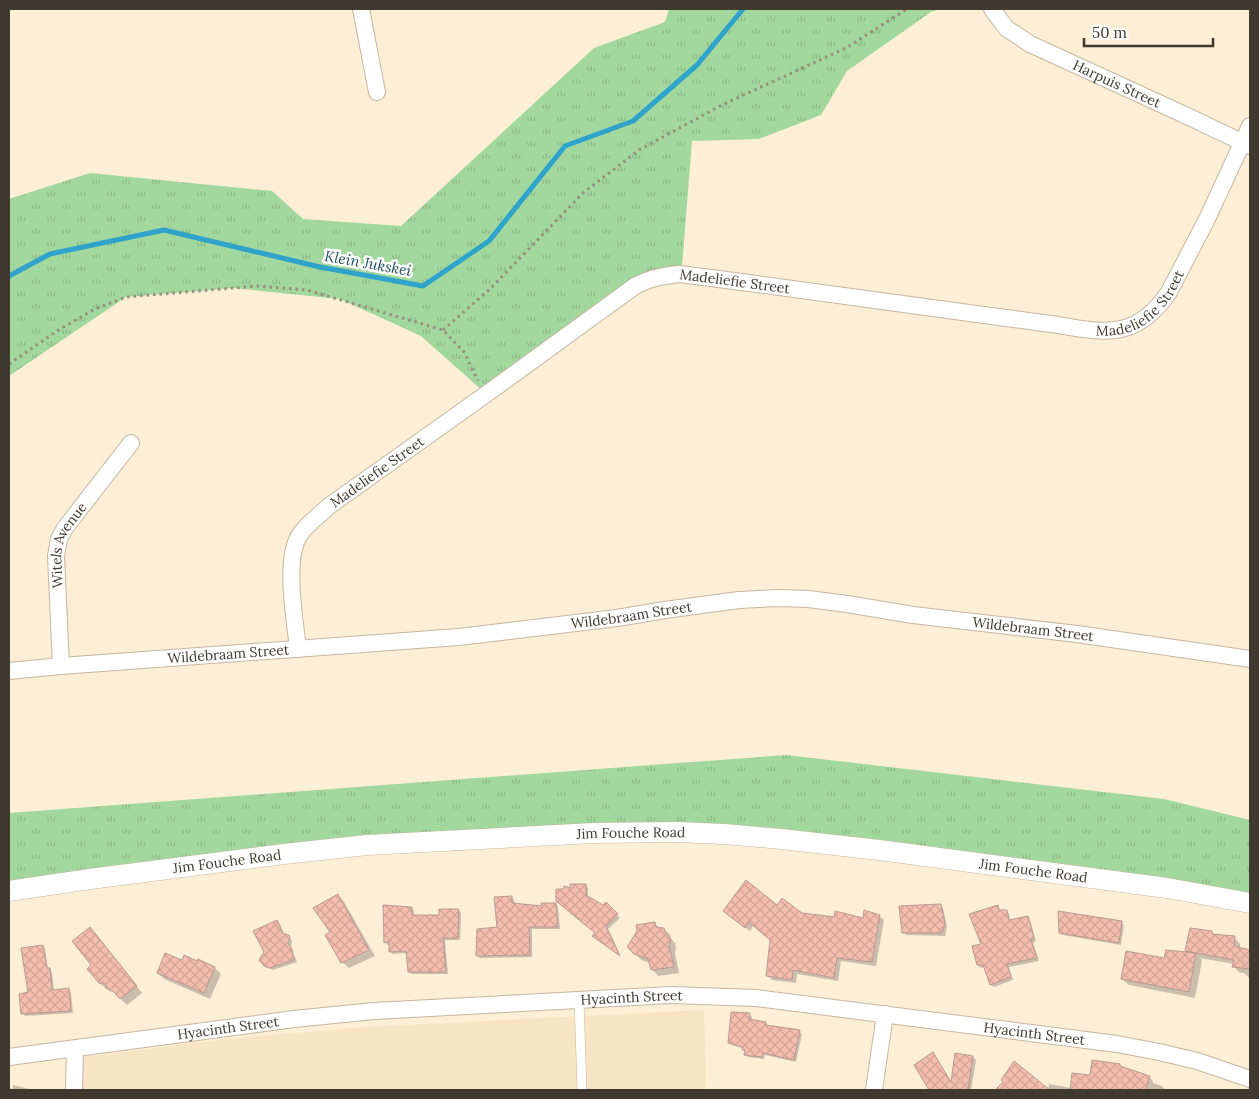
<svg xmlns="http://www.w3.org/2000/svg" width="1259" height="1099" font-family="Lora,serif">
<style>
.built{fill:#f7e4c5}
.park{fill:url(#park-tufts)}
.shadow{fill:#0003}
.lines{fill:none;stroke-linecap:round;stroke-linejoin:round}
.stream{stroke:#2fa3ca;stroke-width:5}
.building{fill:url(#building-cross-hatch);stroke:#b79b93}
.service-casing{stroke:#c5b69f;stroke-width:10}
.minor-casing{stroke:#c5b69f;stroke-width:18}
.tertiary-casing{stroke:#c5b69f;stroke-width:21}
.path{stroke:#988e7d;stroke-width:3;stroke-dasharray:2.5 4;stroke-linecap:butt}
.service{stroke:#fff;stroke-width:9}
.minor{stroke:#fff;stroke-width:16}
.tertiary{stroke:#fff;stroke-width:20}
.labels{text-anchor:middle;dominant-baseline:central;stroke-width:5;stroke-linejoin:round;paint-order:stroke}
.street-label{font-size:14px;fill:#3f392f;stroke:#fff}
.water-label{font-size:15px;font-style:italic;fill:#225062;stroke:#fff}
</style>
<defs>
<pattern id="park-tufts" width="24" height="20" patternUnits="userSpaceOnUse" patternTransform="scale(1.25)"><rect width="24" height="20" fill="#a2d79e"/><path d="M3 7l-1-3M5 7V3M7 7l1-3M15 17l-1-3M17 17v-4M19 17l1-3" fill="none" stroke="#8db988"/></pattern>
<pattern id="building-cross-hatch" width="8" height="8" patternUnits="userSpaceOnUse" patternTransform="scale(1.25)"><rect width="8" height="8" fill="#f5bdad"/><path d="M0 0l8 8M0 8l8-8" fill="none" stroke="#d3a395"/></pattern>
</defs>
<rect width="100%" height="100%" fill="#fdeed6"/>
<!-- built -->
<path class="built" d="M704 1010 706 1090H66L65 1072 84 1057 226 1039 366 1027Z"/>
<!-- park -->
<path class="park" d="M669 9H940L931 12 847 71 821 115 759 139 692 141 681 279 659 280 484 392 421 336 340 299 233 288 126 297 9 376V199L90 173 272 191 303 219 401 226 594 48 665 22Z
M786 755 1164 799 1250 820V901L616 830 9 888V813Z"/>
<!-- shadow -->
<path class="shadow" d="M585 885 588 888V898L603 907 606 904 620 918 608 929 620 955 597 938 596 933 572 889Z
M338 896 344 902 375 956 349 968 342 962 332 933Z
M511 897 514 900 515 905 543 907 556 904 558 907 560 929H532V957L480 958 477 955 499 928Z
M940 905 943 908 947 927 945 936 906 935 903 932Z
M384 906 411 908 414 911V916H440L458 910 461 913 460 940H445L448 974H412L409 971 407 953 393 954 390 951V944L388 945 385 943Z
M998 906 1001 912 1006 911 1009 914 1010 921 1028 917 1030 920 1036 941 1033 943 1039 961 1009 967 1013 980 994 987 991 985 985 967 981 968 978 965 983 945Z
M777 907 801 914 864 919 879 916 884 920 876 966 841 961 838 981 797 974 796 983 772 980 767 975 771 940 753 926 750 931 729 916Z
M277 922 280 924 284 935 289 937 292 940 291 947 294 952 293 954 297 962 273 970 268 968 260 960 265 952Z
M1121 923 1124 925 1121 945 1063 935 1060 933Z
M655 924 660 929H664L670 935 671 939 675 943 676 947 675 953 679 973 658 976 652 969 650 963 641 960 629 947Z
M90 929 97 935 142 993 127 1005 110 989 107 990 100 983 92 965Z
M1212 932 1215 935 1234 937 1240 944V948L1250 951V978L1248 977 1244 973H1240L1234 967V964L1200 958 1202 960 1195 998 1129 985 1122 979 1165 959 1190 954 1187 951Z
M43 947 45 949 48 969 52 972 54 991 68 990 71 993 73 1013 25 1016 23 1013Z
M182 962 215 968 221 974 210 999 164 979 158 973Z
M749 1014 752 1017V1020L765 1023 768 1026 799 1031 802 1034 796 1062 765 1055 764 1059 748 1057 745 1055 746 1052 743 1050V1048L732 1045 730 1042Z
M973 1057 976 1060 971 1090H930L915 1065 952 1084Z
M1120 1065 1122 1068 1150 1078 1153 1081V1083L1162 1086 1165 1090H1048L1049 1084 1071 1088 1091 1077Z
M13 1085 33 1090H34H9V1088L13 1089Z"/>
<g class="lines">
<!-- stream -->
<path class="stream" d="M9 276 50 254 164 230 320 267 423 286 489 241 565 146 633 121 697 65 743 9"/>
</g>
<!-- building -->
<path class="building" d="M746 880 777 905 782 898 802 913 834 917 835 911 863 918 864 910 880 915 872 962 837 958 834 978 793 970 792 980 766 976 770 940 749 922 745 928 723 911Z
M570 884H586V895L603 905 606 902 618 914 606 926 620 956 592 936 595 933 556 901V889H564V886L570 888Z
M338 894 369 950 341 963 325 935 330 932 313 908Z
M512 896V903L542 906 541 903H556L558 927H529L530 955 476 956 477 929 497 927 494 897Z
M941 904 945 924 942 933H902L899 906Z
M383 905 412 907V915H439V909H459L458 938H443L446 972H408L406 951 389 952V941L384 943Z
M998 905 999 910H1007L1009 920 1028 916 1034 938 1031 940 1037 958 1007 964 1011 977 990 985 983 965H977L972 946 981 944 969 914Z
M1058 911 1122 921 1119 943 1059 933Z
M277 920 283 933 290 936 288 943 292 949 291 951 295 959 279 965 269 968 264 966 259 960 264 952 253 931Z
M655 922 656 927 664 928 665 932 669 936 671 940 669 946 674 967 651 970 648 959 634 954 627 947 637 931 636 925Z
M90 927 137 986 120 999 113 991H110L104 983 100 984 87 969 91 965 72 941Z
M1190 928 1212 931V934L1235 936 1234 946 1250 950V969L1232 967 1234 960 1185 951Z
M43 945 47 968H50L52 990 69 988 71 1011 21 1014 19 994 28 992 21 948Z
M1166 950 1196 953 1189 992 1121 979 1126 951 1164 958Z
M165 953 182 960 184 955 197 961 198 959 215 967 204 993 157 973Z
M731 1012 750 1013 749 1019 766 1022V1025L800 1030 794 1060 763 1053 762 1057 744 1055 745 1050H742V1047L728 1043Z
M933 1052 951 1082 955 1053 973 1056 968 1090H929L914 1065Z
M1092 1060 1120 1064V1066L1150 1076 1146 1090H1070L1072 1073 1090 1075Z
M1014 1061 1050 1090H995L1003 1082 1001 1080Z"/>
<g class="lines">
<!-- service casing -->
<g class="service-casing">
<path id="service" d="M579 999 582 1090"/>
</g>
<!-- minor casing -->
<g class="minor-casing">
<g id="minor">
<path d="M361 9 377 92"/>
<path id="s1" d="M992 9 1006 28 1030 44 1185 115 1250 146"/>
<path id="s2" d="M298 649C295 620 284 561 299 536 306 524 319 516 329 506L485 395 635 286C651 278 661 276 680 274L749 283 1058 325C1108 334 1138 338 1169 292L1207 219 1250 126"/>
<path id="s3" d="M61 666 56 556 59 539 65 528 131 443"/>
<path id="s4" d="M9 671 61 666 459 637 617 618 665 610 739 600 779 598 808 599 847 604 913 615 1077 634 1250 659"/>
<path id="s5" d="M9 1057 294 1019 374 1011 671 995 756 998 1117 1044 1159 1052 1197 1061 1250 1079"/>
<path d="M74 1090 75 1049"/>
<path d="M874 1090 885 1014"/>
</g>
</g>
<!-- tertiary casing -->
<g class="tertiary-casing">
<g id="tertiary">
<path id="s6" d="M9 891 90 879 284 854 367 845 594 833 678 832 724 834 781 839 879 850 1167 888 1250 903"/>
</g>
</g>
<!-- path -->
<path class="path" d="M443 330 490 289 583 193 639 150 722 105 846 48 907 9
M9 364 60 329 95 309 126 297 257 286 307 290 443 330 464 352 478 381"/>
<!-- service -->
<use href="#service" class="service"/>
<!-- minor -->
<use href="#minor" class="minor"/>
<!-- tertiary -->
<use href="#tertiary" class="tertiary"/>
</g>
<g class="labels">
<!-- street labels -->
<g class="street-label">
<text stroke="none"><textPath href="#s1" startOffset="148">Harpuis Street</textPath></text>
<text stroke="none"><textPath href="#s2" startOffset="636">Madeliefie Street</textPath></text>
<text stroke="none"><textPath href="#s2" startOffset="1056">Madeliefie Street</textPath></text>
<text stroke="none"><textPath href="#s2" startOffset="216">Madeliefie Street</textPath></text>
<text stroke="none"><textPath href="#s3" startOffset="124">Witels Avenue</textPath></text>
<text stroke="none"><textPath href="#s4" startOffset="625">Wildebraam Street</textPath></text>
<text stroke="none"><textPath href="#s4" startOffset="1030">Wildebraam Street</textPath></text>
<text stroke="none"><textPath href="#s4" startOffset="220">Wildebraam Street</textPath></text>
<text stroke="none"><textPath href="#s6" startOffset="625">Jim Fouche Road</textPath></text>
<text stroke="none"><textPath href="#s6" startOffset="220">Jim Fouche Road</textPath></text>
<text stroke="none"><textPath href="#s6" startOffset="1030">Jim Fouche Road</textPath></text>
<text stroke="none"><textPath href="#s5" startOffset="626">Hyacinth Street</textPath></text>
<text stroke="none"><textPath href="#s5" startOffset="221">Hyacinth Street</textPath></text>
<text stroke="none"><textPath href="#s5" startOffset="1031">Hyacinth Street</textPath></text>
</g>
<!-- water labels -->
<g class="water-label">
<text transform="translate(368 263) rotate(10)">Klein Jukskei</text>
</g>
</g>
<!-- border -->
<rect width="1259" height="1099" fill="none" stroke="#3f392f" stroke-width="20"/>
<!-- scale -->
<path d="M1084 38v8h129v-8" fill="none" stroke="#3f392f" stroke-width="2.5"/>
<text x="1092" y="38" font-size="15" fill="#3f392f" stroke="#ffffff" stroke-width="4" paint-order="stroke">50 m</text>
</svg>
